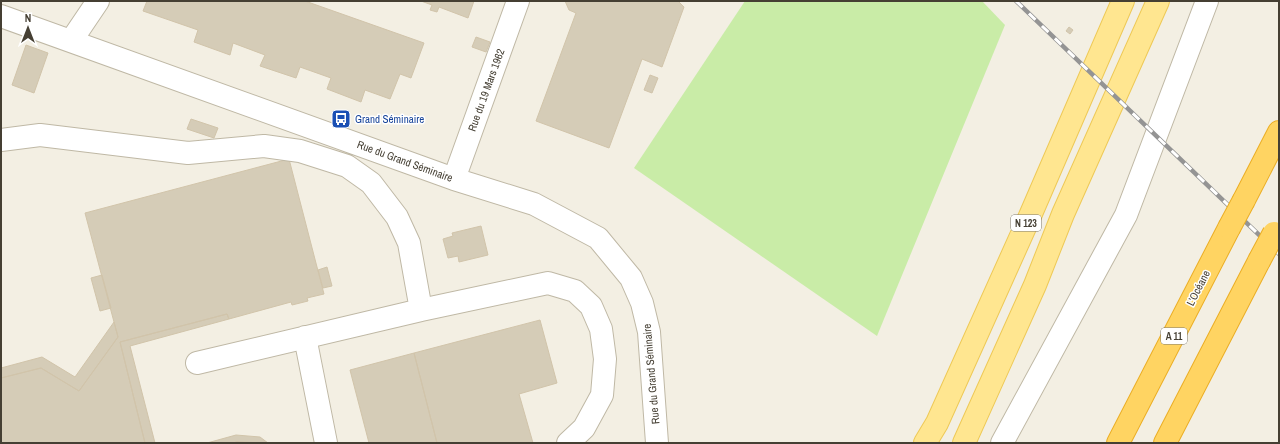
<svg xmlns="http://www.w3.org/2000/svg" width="1280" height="444" font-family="'Archivo Narrow',sans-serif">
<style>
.green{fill:#c9eca7}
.building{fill:#d5ccb7;stroke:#d1c4aa}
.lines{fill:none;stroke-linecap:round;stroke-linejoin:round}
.minor-casing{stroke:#bfb8a5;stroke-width:24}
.major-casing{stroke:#eec956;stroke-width:24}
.highway-casing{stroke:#ebae25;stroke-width:24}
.minor{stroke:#fff;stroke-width:22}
.major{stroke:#ffe690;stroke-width:22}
.highway{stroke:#ffd462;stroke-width:22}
.rail-casing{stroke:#949494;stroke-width:4.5}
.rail{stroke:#fff;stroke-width:3;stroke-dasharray:9;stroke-linecap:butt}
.highway-bridge-casing{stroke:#ebae25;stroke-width:24;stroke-linecap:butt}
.highway-bridge{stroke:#ffd462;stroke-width:22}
.labels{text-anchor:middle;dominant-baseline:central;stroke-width:3;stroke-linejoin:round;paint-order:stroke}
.shield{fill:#fff;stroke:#7d7970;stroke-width:1}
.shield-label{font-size:10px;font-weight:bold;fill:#453f33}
.street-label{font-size:11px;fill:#453f33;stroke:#fff}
.transit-label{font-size:11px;fill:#164399;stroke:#fff;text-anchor:start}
</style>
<rect width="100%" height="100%" fill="#f3efe3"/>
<!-- green -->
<path class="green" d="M745 1H982L1005 25 877 336 634 168Z"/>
<!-- building -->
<path class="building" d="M147 1H305L424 43 411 78 400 74 390 99 365 90 361 102 327 89 331 78 300 67 296 78 260 66 265 55 233 43 230 55 194 42 198 30 143 11Z
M421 1H474L468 18 439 7 437 12 430 10 432 5Z
M565 1H678L684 7 662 67 642 59 609 148 536 121 576 13 569 10Z
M1069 27 1073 30 1070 34 1066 31Z
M476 37 490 42 486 52 472 47Z
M26 45 48 53 34 93 12 85Z
M650 75 658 78 652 93 644 90Z
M340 114 350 117 348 122 339 119Z
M191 119 218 128 214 138 187 129Z
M289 159 324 294 307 298 308 301 292 305 291 302 229 319 227 314 120 342 145 443H1V378L41 368 79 391 118 337 85 213Z
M481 226 488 255 459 262 458 256 448 258 443 239 453 236 452 233Z
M327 267 332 286 323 288 318 270Z
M102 275 111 308 100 311 91 278Z
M227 314 229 319 130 346 155 443H145L120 342Z
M540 320 557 383 519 394 533 443H437L414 353Z
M114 322 118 337 79 391 41 368 1 378V368L42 357 75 377Z
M414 353 437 443H369L350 370Z
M236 435 260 437 268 443 237 442 232 443H207Z
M237 442 258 443H232Z"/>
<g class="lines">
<!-- minor casing -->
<g class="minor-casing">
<path id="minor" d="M1 16 454 179 534 204 598 238 631 278 642 303 649 332 657 443
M71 41 98 1
M1 140 40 135 188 153 264 146 300 151 347 166 371 183 397 217 409 243 421 310 548 283 575 291 591 306 601 329 605 359 602 395 584 428 568 443
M454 179 518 1
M305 337 326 443
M197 363 421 310
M1002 443 1126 215 1207 1"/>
</g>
<!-- major casing -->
<g class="major-casing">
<path id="major" d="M925 443 937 423 1030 216 1123 1
M964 443 1035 285 1063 214 1158 1"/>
</g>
<!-- highway casing -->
<g class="highway-casing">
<path id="highway" d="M1244 200 1279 132
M1118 443 1229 228
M1165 443 1259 261"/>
</g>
<!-- minor -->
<use href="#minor" class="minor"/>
<!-- major -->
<use href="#major" class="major"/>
<!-- highway -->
<use href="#highway" class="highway"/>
<!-- rail casing -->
<g class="rail-casing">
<path id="rail" d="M1016 1 1279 254"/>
</g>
<!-- rail -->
<use href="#rail" class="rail"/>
<!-- highway-bridge casing -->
<g class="highway-bridge-casing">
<path id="highway-bridge" d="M1229 228 1244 200
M1259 261 1274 233"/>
</g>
<!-- highway-bridge -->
<use href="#highway-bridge" class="highway-bridge"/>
</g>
<!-- icons -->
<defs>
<g id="bus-square" transform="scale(1)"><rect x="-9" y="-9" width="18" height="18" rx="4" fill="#1a4fb4" stroke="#fff"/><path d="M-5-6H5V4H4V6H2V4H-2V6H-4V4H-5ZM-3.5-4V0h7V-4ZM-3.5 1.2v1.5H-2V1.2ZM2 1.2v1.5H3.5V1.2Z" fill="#fff"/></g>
</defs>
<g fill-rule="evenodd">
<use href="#bus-square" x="341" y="119"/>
</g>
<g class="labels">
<!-- shield labels -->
<g class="shield">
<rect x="1011" y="215" width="30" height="16" rx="3"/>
<rect x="1161" y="328" width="26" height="16" rx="3"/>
</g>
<g class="shield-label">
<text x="1026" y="223">N 123</text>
<text x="1174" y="336">A 11</text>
</g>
<!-- street labels -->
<g class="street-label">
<text transform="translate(486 90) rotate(-70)">Rue du 19 Mars 1962</text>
<text transform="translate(405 161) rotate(20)">Rue du Grand Séminaire</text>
<text transform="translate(1198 288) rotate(-63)">L’Océane</text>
<text transform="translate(651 374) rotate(-95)">Rue du Grand Séminaire</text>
</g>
<!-- transit labels -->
<g class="transit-label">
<text x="355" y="119">Grand Séminaire</text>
</g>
</g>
<!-- border -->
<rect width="1280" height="444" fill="none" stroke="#453f33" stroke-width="4"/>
<!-- north arrow -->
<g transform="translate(28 28)" stroke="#ffffff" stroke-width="3" paint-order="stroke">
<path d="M0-3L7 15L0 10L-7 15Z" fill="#453f33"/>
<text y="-6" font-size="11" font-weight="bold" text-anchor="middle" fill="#453f33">N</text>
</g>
</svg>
